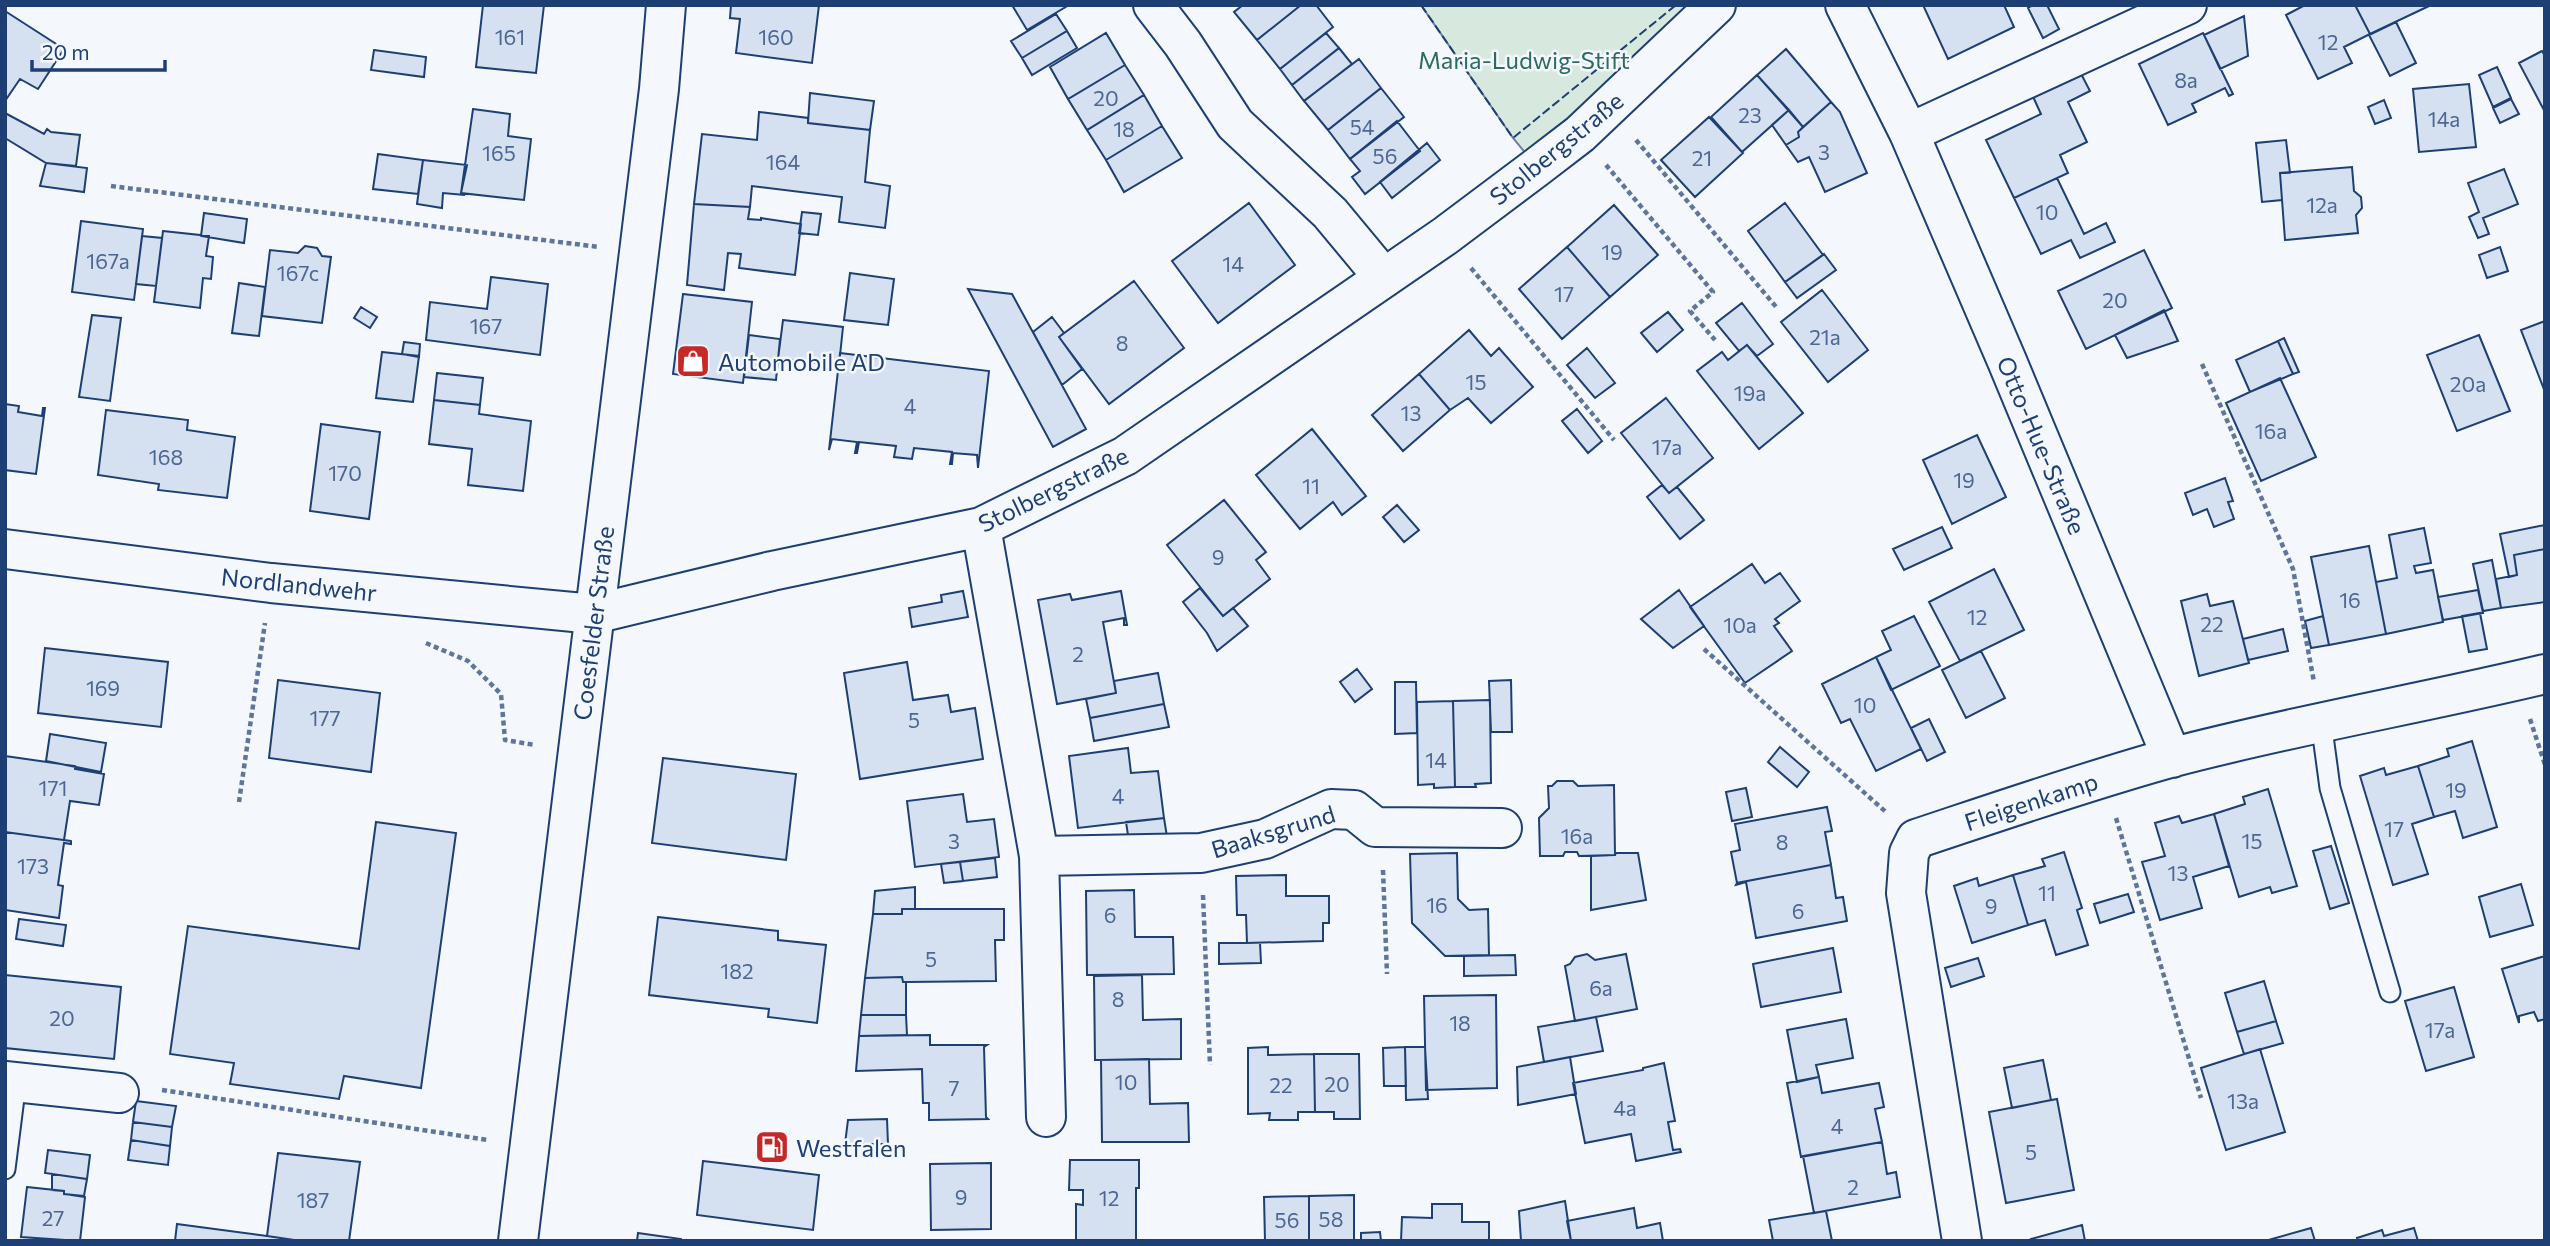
<svg xmlns="http://www.w3.org/2000/svg" width="2550" height="1246" font-family="Commissioner,sans-serif">
<style>
.green{fill:#d7e8df;stroke:#687fa3;stroke-width:2}
.building{fill:#d5e0f0;stroke:#1d3f73;stroke-width:2}
.lines{fill:none;stroke-linecap:round;stroke-linejoin:round}
.lane-casing{stroke:#1d3f73;stroke-width:23}
.street-casing{stroke:#1d3f73;stroke-width:42}
.secondary-casing{stroke:#1d3f73;stroke-width:42}
.path{stroke:#5e769c;stroke-width:4.5;stroke-dasharray:5 3.5;stroke-linecap:butt}
.lane{stroke:#f4f7fb;stroke-width:19}
.street{stroke:#f4f7fb;stroke-width:38}
.secondary{stroke:#f4f7fb;stroke-width:38}
.fence{stroke:#1d3f73;stroke-width:2;stroke-dasharray:9 3.5;stroke-linecap:butt}
.labels{text-anchor:middle;dominant-baseline:central;stroke-width:5;stroke-linejoin:round;paint-order:stroke}
.number-label{font-size:21px;fill:#4b6792}
.park-label{font-size:24px;fill:#2c6c60;stroke:#f4f7fb}
.street-label{font-size:24px;fill:#1d3f73;stroke:#f4f7fb}
.poi-label{font-size:24px;fill:#1d3f73;stroke:#f4f7fb;text-anchor:start}
</style>
<rect width="100%" height="100%" fill="#f4f7fb"/>
<!-- green -->
<path class="green" d="M1421 5H1716L1537 167 1513 138Z"/>
<!-- building -->
<path class="building" d="M483 5H544L536 73 476 67Z
M731 5H819L812 63 736 53 740 19 730 18Z
M1012 5H1069L1027 30Z
M1243 5H1301L1257 40 1234 12Z
M1301 5H1316L1333 27 1280 69 1257 40Z
M1923 5H2004L2014 27 1948 59Z
M2033 5H2047L2059 29 2043 38 2028 8Z
M2305 5H2355L2370 34 2344 47 2352 63 2318 79 2286 15Z
M2355 5H2429V6L2370 34Z
M5 11 64 49 38 89 20 79 5 101Z
M1056 14 1067 31 1022 58 1011 41Z
M2244 16 2248 56 2220 69 2204 35Z
M2396 22 2416 63 2390 76 2369 35Z
M1067 31 1077 48 1032 75 1022 58Z
M1106 33 1125 65 1068 99 1050 67Z
M1326 33 1339 48 1292 85 1280 69Z
M2203 33 2233 94 2229 96 2225 88 2192 104 2196 112 2168 125 2139 64Z
M1339 48 1352 64 1304 101 1292 85Z
M1786 49 1831 102 1803 127 1757 75Z
M374 50 426 57 424 77 371 70Z
M2542 51 2545 56V112L2519 63Z
M1359 59 1381 88 1328 130 1304 101Z
M1125 65 1144 95 1087 130 1068 99Z
M2077 66 2090 91 2068 102 2087 142 2060 155 2068 173 2014 198 1986 140 2041 114 2029 88Z
M2497 67 2511 98 2493 107 2479 75Z
M1757 75 1789 110 1742 152 1711 117Z
M2469 84 2476 147 2419 152 2413 89Z
M1381 88 1404 117 1350 159 1328 130Z
M810 93 874 101 870 130 808 123Z
M1144 95 1162 126 1106 160 1087 130Z
M2511 99 2519 114 2500 123 2493 108Z
M2384 100 2391 118 2375 124 2368 107Z
M1831 102 1840 112 1867 173 1825 192 1809 157 1798 162 1786 145 1799 137 1798 132Z
M473 109 510 114 508 136 531 139 524 200 461 193Z
M1789 110 1803 127 1798 132 1799 137 1786 145 1772 125Z
M759 112 808 118V123L870 130 865 182 890 186 885 228 839 222 842 197 752 186 750 207 694 204 702 134 757 140Z
M5 113 44 134 47 129 51 132 80 135 76 166 46 163 5 138Z
M1709 117 1743 153 1695 197 1661 160Z
M1397 121 1420 151 1365 194 1352 177 1360 171 1350 159Z
M1162 126 1182 158 1124 192 1106 160Z
M2286 140 2290 173H2280L2282 200 2262 202 2256 143Z
M1427 143 1440 160 1392 198 1380 182Z
M378 154 423 160 418 194 373 189Z
M423 160 467 165 461 193 465 195 443 193 442 208 417 204Z
M46 163 87 168 84 192 40 186Z
M2352 167 2354 191 2361 197 2362 208 2356 215 2358 233 2285 240 2280 173Z
M2504 169 2518 204 2483 218 2489 234 2478 238 2469 217 2479 212 2468 183Z
M2057 178 2084 234 2106 223 2115 242 2080 258 2071 240 2041 254 2014 198Z
M1249 203 1295 265 1218 323 1172 261Z
M1785 203 1823 255 1785 282 1748 231Z
M694 204 750 207 748 219 761 220V218L801 224 795 275 739 268 741 254 728 253 724 290 687 285Z
M1614 205 1658 255 1610 297 1567 247Z
M802 212 821 214 818 235 799 233Z
M204 213 247 219 244 243 201 236Z
M81 221 143 229 134 300 72 292Z
M163 231 209 236 206 256 213 257 211 279 203 278 200 308 154 302Z
M142 236 162 238 156 286 136 284Z
M305 246 317 248 322 256 331 257 322 323 262 316 270 250 298 253Z
M1567 247 1610 297 1562 339 1519 289Z
M2500 247 2508 271 2487 278 2479 255Z
M2144 250 2172 308 2086 349 2058 291Z
M1824 254 1836 270 1797 298 1785 282Z
M850 273 894 279 888 325 844 320Z
M491 277 548 284 540 355 426 340 430 302 487 309Z
M1134 281 1184 348 1109 404 1059 337Z
M239 283 265 287 259 336 232 333Z
M968 289 1012 294 1086 429 1053 447Z
M1822 290 1868 350 1828 382 1781 322Z
M683 294 752 302 743 383 673 374Z
M1742 303 1773 344 1757 356 1747 345 1739 351 1716 323Z
M361 307 377 317 370 328 354 318Z
M2164 310 2178 341 2127 358 2115 335Z
M1668 312 1683 330 1657 352 1641 333Z
M92 315 121 318 110 401 79 397Z
M1052 317 1064 333 1059 337 1082 369 1062 385 1033 332Z
M783 320 843 327 839 365 778 359Z
M2545 321V392L2521 330Z
M1469 330 1491 356 1499 348 1533 387 1491 423 1468 398 1450 410 1419 374Z
M749 335 780 339 776 380 744 377Z
M2479 335 2510 411 2457 431 2427 355Z
M2284 338 2299 372 2293 374 2278 341Z
M2278 341 2293 374 2250 392 2236 360Z
M404 342 420 344 419 357 402 354Z
M1747 345 1803 413 1759 449 1697 371 1722 352 1728 360Z
M1587 348 1615 383 1595 398 1567 365Z
M382 352 419 356 413 402 376 398Z
M840 353 989 371 978 468 977 455 953 453 952 464H950L952 452 914 448 912 459 894 457 896 446 859 442 857 453H855L857 442 832 439 829 450Z
M437 373 483 378 480 405 434 400Z
M1419 374 1450 410 1403 451 1372 415Z
M2280 378 2316 457 2261 481 2226 403Z
M1666 398 1713 458 1669 493 1621 433Z
M434 400 480 405 479 414 531 421 523 491 468 485 472 449 429 444Z
M5 404 19 406 18 412 42 416 43 408H45L36 474 5 470Z
M1577 409 1602 441 1588 453 1562 421Z
M106 410 188 420 187 430 235 437 227 498 158 490 159 484 98 475Z
M321 424 380 432 369 519 310 511Z
M1312 429 1366 496 1342 515 1333 502 1300 529 1256 475Z
M1977 435 2006 497 1952 524 1923 460Z
M2225 478 2233 501 2228 502 2234 519 2214 527 2207 509 2193 515 2185 493Z
M1662 485 1669 493 1677 487 1704 520 1680 539 1647 497Z
M1224 500 1266 552 1256 560 1270 579 1223 616 1167 545Z
M1397 505 1419 530 1404 542 1383 517Z
M2545 525V549L2514 555 2517 575 2509 577 2500 534Z
M1942 527 1952 548 1904 570 1893 549Z
M2424 528 2431 563 2414 566 2416 573 2433 570 2443 622 2386 634 2376 582 2397 578 2389 535Z
M2369 546 2386 634 2329 645 2311 557Z
M2545 549V602L2501 608 2496 579 2517 575 2514 555Z
M2492 560 2501 608 2483 611 2473 564Z
M1752 564 1765 583 1780 573 1800 601 1775 619 1779 623 1774 626 1792 651 1745 683 1690 607Z
M1994 569 2024 630 1960 661 1929 602Z
M1200 588 1223 616 1233 608 1248 626 1217 651 1207 633 1183 602Z
M1679 590 1704 626 1673 648 1641 619Z
M2478 590 2483 613 2443 620 2438 597Z
M963 591 968 617 912 627 909 608 942 602 941 595Z
M1121 591 1127 625H1124V618L1103 622 1116 693 1057 704 1038 600 1070 594 1072 600Z
M2207 594 2210 606 2233 601 2249 663 2199 676 2181 601Z
M2480 613 2487 649 2469 652 2462 616Z
M1914 616 1940 666 1891 690 1876 657 1891 650 1882 631Z
M2323 616 2329 645 2311 648 2305 621Z
M2283 629 2288 651 2248 660 2243 639Z
M45 648 168 662 161 727 38 713Z
M1981 651 2005 698 1966 718 1942 670Z
M1876 657 1921 749 1876 771 1850 719 1841 723 1822 684Z
M907 662 913 700 948 695 951 712 975 708 983 759 860 779 844 673Z
M1357 669 1372 689 1355 702 1340 682Z
M1158 673 1164 704 1090 718 1086 699 1116 693 1114 681Z
M278 680 380 693 371 772 269 758Z
M1511 680 1512 732H1491L1489 681Z
M1395 682H1416L1417 733 1395 734Z
M1490 700 1491 783 1475 784 1476 787H1455L1453 701Z
M1453 701 1455 787 1434 788V784L1418 785 1417 702Z
M1164 704 1169 727 1094 741 1090 718Z
M1929 719 1945 752 1927 761 1911 728Z
M50 734 106 743 101 772 46 761Z
M2472 741 2497 827 2463 838 2455 811 2434 817 2418 766 2449 756 2447 749Z
M1780 747 1809 772 1797 787 1768 762Z
M1128 748 1131 773 1158 771 1164 818 1078 828 1069 756Z
M5 756 75 766V769L104 774 99 805 70 801 64 840 71 841 5 832Z
M663 758 796 774 786 860 652 843Z
M2418 766 2434 817 2412 824 2428 874 2393 885 2360 776 2384 768 2386 775Z
M1557 781H1573L1578 786 1614 785 1615 855 1579 856 1577 852H1565L1563 856H1540L1539 818 1549 808 1548 786H1552Z
M1746 788 1752 817 1732 821 1726 792Z
M2268 789 2297 886 2272 893 2270 887 2239 897 2214 814 2245 804 2243 797Z
M963 794 967 822 994 819 999 857 915 867 907 801Z
M1827 807 1832 831 1825 832 1831 865 1737 883 1731 852 1740 850 1735 824Z
M2214 814 2229 866 2193 877 2202 908 2160 920 2142 862 2165 856 2155 823 2179 816 2182 823Z
M1164 818 1167 837 1129 842 1126 822Z
M376 822 456 833 421 1088 344 1076 339 1099 230 1084 234 1063 170 1054 188 926 359 949Z
M5 832 71 841V844L64 843 58 885 63 886 59 918 5 910Z
M2331 846 2349 903 2330 909 2313 851Z
M2064 852 2082 908 2077 910 2088 945 2056 955 2045 920 2028 925 2013 875 2045 866 2042 859Z
M1457 853 1458 899 1469 910 1488 909 1489 955 1445 956 1412 923 1410 854Z
M1616 853H1638L1646 900 1591 910V856L1615 855Z
M995 858 997 877 963 881 960 862Z
M960 862 963 881 944 883 941 864Z
M1831 865 1836 898 1843 897 1847 921 1756 938 1746 882 1736 885 1737 883Z
M1286 875V896H1329V923H1323V941L1247 943 1246 915H1237L1236 876Z
M2013 875 2028 925 1972 943 1954 886 1977 878 1979 886Z
M2521 884 2533 925 2490 937 2479 897Z
M915 887V909H902V914H873L875 891Z
M1134 890 1135 937H1173L1174 974 1087 975 1086 891Z
M2128 894 2134 912 2100 923 2094 904Z
M902 909H1004V940H995L996 981 906 982H903L902 977 865 978 873 914H902Z
M658 917 778 931V940L826 945 817 1023 768 1017 769 1009 649 995Z
M19 919 66 925 63 946 16 939Z
M1219 943H1260L1261 963 1219 964Z
M1833 948 1841 992 1761 1007 1753 964Z
M1587 954 1595 960 1626 954 1637 1009 1575 1021 1565 966 1570 964 1575 957Z
M1515 955 1516 975 1464 976V956Z
M2545 956V1019L2538 1021 2534 1012 2519 1016V1023L2502 969Z
M1978 958 1984 976 1951 987 1945 968Z
M5 975 121 987 114 1059 5 1048Z
M1142 975 1143 1020 1181 1019V1059L1095 1060 1094 976Z
M902 977 903 982H906V1015H861L865 978Z
M2264 981 2276 1021 2237 1032 2225 993Z
M2454 987 2474 1057 2426 1071 2405 1001Z
M1496 995 1497 1088 1426 1090 1424 996Z
M861 1015H906L907 1035 859 1036Z
M1596 1017 1603 1051 1544 1062 1538 1027Z
M1846 1019 1853 1058 1816 1065 1819 1077 1797 1082 1787 1030Z
M2276 1021 2283 1043 2244 1054 2237 1032Z
M930 1035V1045H987L984 1047 986 1117 988 1119 929 1120V1103H923L922 1069 856 1071 859 1036Z
M1268 1047V1055L1314 1054 1315 1112H1298V1120H1269L1270 1113 1248 1114V1048Z
M1405 1047 1406 1086H1384L1383 1048Z
M1405 1047H1425L1428 1099 1406 1100Z
M2260 1049 2285 1132 2226 1150 2201 1068Z
M1314 1054H1359L1360 1119H1334V1112H1315Z
M1570 1057 1576 1094 1518 1105 1517 1067Z
M1149 1059 1150 1104 1188 1103 1189 1142H1102L1101 1060Z
M2043 1060 2051 1100 2012 1108 2004 1068Z
M1664 1063 1675 1121 1668 1122 1673 1150 1680 1149 1681 1152 1636 1161 1631 1134 1585 1143 1573 1083 1643 1070V1068Z
M1819 1077 1822 1093 1879 1083 1884 1107 1875 1109 1882 1142 1801 1157 1787 1083Z
M2057 1099 2074 1190 2006 1203 1989 1112Z
M136 1101 176 1106 172 1127 133 1122Z
M887 1119 888 1144H845L848 1120Z
M133 1122 172 1127 170 1146 131 1140Z
M131 1140 170 1146 168 1165 128 1160Z
M1882 1142 1887 1174 1896 1172 1900 1197 1814 1213 1803 1156Z
M48 1150 90 1155 87 1179 45 1173Z
M278 1153 360 1162 349 1241H301L267 1236Z
M1070 1160H1139V1188H1136V1241H1076V1204L1083 1205V1190H1069Z
M703 1161 819 1175 813 1230 697 1215Z
M991 1163V1229L931 1230 930 1164Z
M52 1174 87 1179 84 1196 64 1194V1191L52 1190Z
M27 1187 64 1191V1194L85 1197 80 1241 21 1237Z
M1354 1195V1241H1309V1196Z
M1309 1196V1241H1265L1264 1197Z
M1565 1201 1571 1241H1521L1519 1211Z
M1432 1204H1462V1222H1489V1241H1401L1402 1217 1432 1218Z
M1634 1208 1637 1228 1660 1223 1663 1241H1571L1567 1221Z
M1826 1211 1832 1241H1773L1769 1220Z
M177 1224 267 1236 301 1241H175Z
M2082 1225 2085 1241H2032L2031 1239Z
M2311 1228 2315 1241H2265Z
M2414 1228 2418 1241H2358L2357 1238 2382 1230 2384 1236Z
M1380 1232 1381 1241H1361V1233Z
M638 1233 681 1239V1241H637Z"/>
<g class="lines">
<!-- lane casing -->
<g class="lane-casing">
<path id="lane" d="M2321 721 2330 788 2390 992
M5 1169 16 1082"/>
</g>
<!-- street casing -->
<g class="street-casing">
<path id="street" d="M1153 5 1183 44 1235 124 1330 213 1384 278
M1845 5 1909 133 2007 361 2172 758
M1909 133 2187 5
M981 527 1039 856 1046 1117
M594 614 772 571 981 527 1125 456 1445 236 1537 167 1580 134 1716 5
M1039 856 1201 853 1265 839 1331 809 1354 810 1375 827 1502 828
M5 1081 119 1093
M1962 1241 1906 893 1909 853 1916 839C2000 811 2084 782 2170 758 2294 725 2420 704 2545 674"/>
</g>
<!-- secondary casing -->
<g class="secondary-casing">
<path id="secondary" d="M5 549 271 583 594 614
M518 1241 659 89 666 5"/>
</g>
<!-- path -->
<path class="path" d="M1636 140 1777 308
M1606 165 1713 292 1690 311 1715 340
M111 186 599 247
M1471 268 1614 440
M2202 364 2293 569 2314 682
M426 643 468 661 501 694 505 740 535 745
M1704 649 1887 813
M2530 719 2545 765
M239 802 265 623
M2116 818 2201 1098
M1383 870 1387 974
M1203 895 1210 1065
M162 1090 488 1140"/>
<!-- lane -->
<use href="#lane" class="lane"/>
<!-- street -->
<use href="#street" class="street"/>
<!-- secondary -->
<use href="#secondary" class="secondary"/>
<!-- fence -->
<path class="fence" d="M1421 5 1513 138 1676 5"/>
</g>
<!-- icons -->
<defs>
<g id="shop-square" transform="scale(1.75)"><rect x="-9" y="-9" width="18" height="18" rx="4" fill="#c62828" stroke="#f4f7fb"/><path d="M-5-2.5h2.3a2.7 3.5 0 0 1 5.4 0H5L5.5 6h-11ZM-1.5-2.5h3a1.5 2.3 0 0 0-3 0Z" fill="#fff"/></g>
<g id="fuel-square" transform="scale(1.75)"><rect x="-9" y="-9" width="18" height="18" rx="4" fill="#c62828" stroke="#f4f7fb"/><path d="M-5.5-6h7V0h2V4h1.3V-2.5L3-4.5l.8-.8L6-3V5H2.5V1h-1V6h-7ZM-4.2-4.7v3.2H.2V-4.7Z" fill="#fff"/></g>
</defs>
<g fill-rule="evenodd">
<use href="#shop-square" x="693" y="361"/>
<use href="#fuel-square" x="772" y="1147"/>
</g>
<g class="labels">
<!-- number labels -->
<g class="number-label">
<text x="510" y="36">161</text>
<text x="776" y="36">160</text>
<text x="2328" y="41">12</text>
<text x="2186" y="79">8a</text>
<text x="1106" y="97">20</text>
<text x="1750" y="114">23</text>
<text x="2444" y="118">14a</text>
<text x="1362" y="126">54</text>
<text x="1124" y="128">18</text>
<text x="1824" y="151">3</text>
<text x="499" y="152">165</text>
<text x="1385" y="155">56</text>
<text x="1702" y="157">21</text>
<text x="783" y="161">164</text>
<text x="2322" y="204">12a</text>
<text x="2047" y="211">10</text>
<text x="1612" y="251">19</text>
<text x="108" y="260">167a</text>
<text x="1233" y="263">14</text>
<text x="298" y="272">167c</text>
<text x="1564" y="293">17</text>
<text x="2115" y="299">20</text>
<text x="486" y="325">167</text>
<text x="1825" y="336">21a</text>
<text x="1122" y="342">8</text>
<text x="1476" y="381">15</text>
<text x="2468" y="383">20a</text>
<text x="1750" y="392">19a</text>
<text x="910" y="405">4</text>
<text x="1411" y="412">13</text>
<text x="2271" y="430">16a</text>
<text x="1667" y="446">17a</text>
<text x="166" y="456">168</text>
<text x="345" y="472">170</text>
<text x="1964" y="479">19</text>
<text x="1311" y="485">11</text>
<text x="1218" y="556">9</text>
<text x="2350" y="599">16</text>
<text x="1977" y="616">12</text>
<text x="2212" y="623">22</text>
<text x="1740" y="624">10a</text>
<text x="1078" y="653">2</text>
<text x="103" y="687">169</text>
<text x="1865" y="704">10</text>
<text x="325" y="717">177</text>
<text x="914" y="719">5</text>
<text x="1436" y="759">14</text>
<text x="53" y="787">171</text>
<text x="2456" y="789">19</text>
<text x="1118" y="795">4</text>
<text x="2394" y="828">17</text>
<text x="1577" y="835">16a</text>
<text x="954" y="840">3</text>
<text x="2252" y="840">15</text>
<text x="1782" y="841">8</text>
<text x="33" y="865">173</text>
<text x="2178" y="872">13</text>
<text x="2047" y="892">11</text>
<text x="1437" y="904">16</text>
<text x="1991" y="905">9</text>
<text x="1798" y="910">6</text>
<text x="1110" y="914">6</text>
<text x="931" y="958">5</text>
<text x="737" y="970">182</text>
<text x="1601" y="987">6a</text>
<text x="1118" y="998">8</text>
<text x="62" y="1017">20</text>
<text x="1460" y="1022">18</text>
<text x="2440" y="1029">17a</text>
<text x="1126" y="1081">10</text>
<text x="1337" y="1083">20</text>
<text x="1281" y="1084">22</text>
<text x="954" y="1087">7</text>
<text x="2243" y="1100">13a</text>
<text x="1625" y="1107">4a</text>
<text x="1837" y="1125">4</text>
<text x="2031" y="1151">5</text>
<text x="1853" y="1186">2</text>
<text x="961" y="1196">9</text>
<text x="1109" y="1197">12</text>
<text x="313" y="1199">187</text>
<text x="53" y="1217">27</text>
<text x="1331" y="1218">58</text>
<text x="1287" y="1219">56</text>
</g>
<!-- park labels -->
<g class="park-label">
<text x="1524" y="59">Maria-Ludwig-Stift</text>
</g>
<!-- street labels -->
<g class="street-label">
<text transform="translate(1556 148) rotate(-39)">Stolbergstraße</text>
<text transform="translate(2042 445) rotate(67)">Otto-Hue-Straße</text>
<text transform="translate(1053 489) rotate(-26)">Stolbergstraße</text>
<text transform="translate(299 584) rotate(6)">Nordlandwehr</text>
<text transform="translate(593 623) rotate(-83)">Coesfelder Straße</text>
<text transform="translate(2031 801) rotate(-18)">Fleigenkamp</text>
<text transform="translate(1273 831) rotate(-17)">Baaksgrund</text>
</g>
<!-- poi labels -->
<g class="poi-label">
<text x="718" y="361">Automobile AD</text>
<text x="796" y="1147">Westfalen</text>
</g>
</g>
<!-- border -->
<rect width="2550" height="1246" fill="none" stroke="#1d3f73" stroke-width="14"/>
<!-- scale -->
<path d="M32 60v10h133v-10" fill="none" stroke="#1d3f73" stroke-width="3.5"/>
<text x="42" y="60" font-size="21" fill="#1d3f73" stroke="#f4f7fb" stroke-width="5" paint-order="stroke">20 m</text>
</svg>
